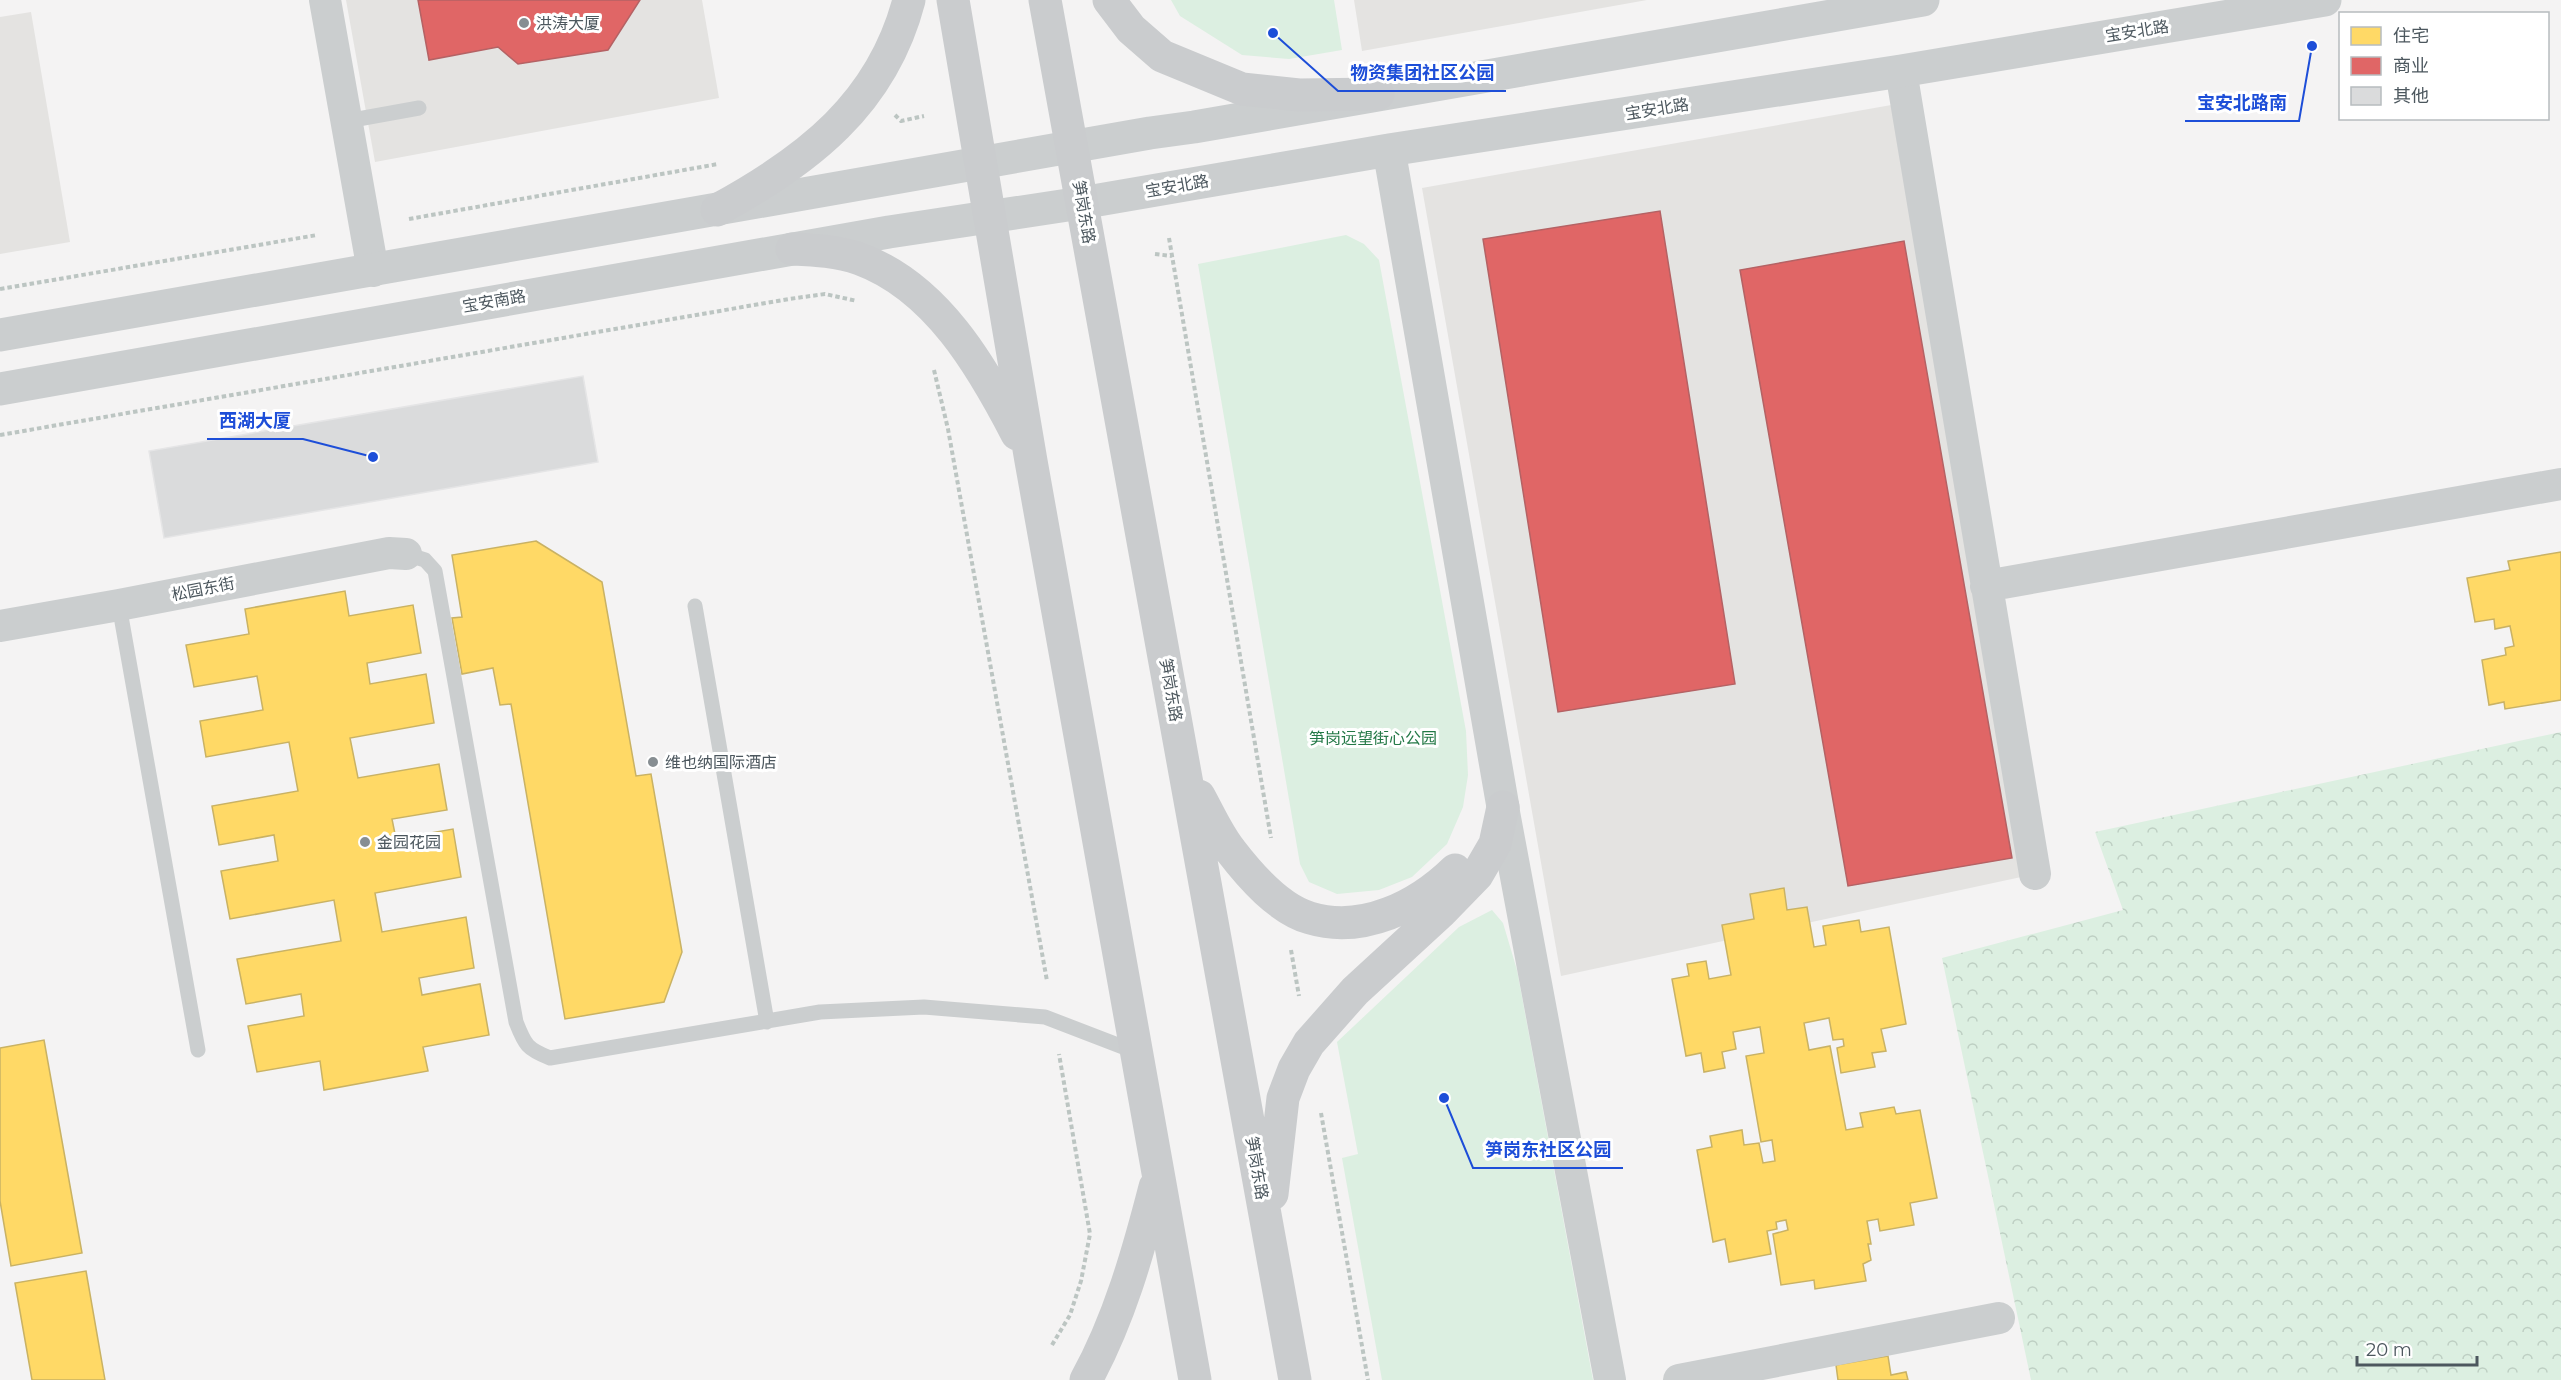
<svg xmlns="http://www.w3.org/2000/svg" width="2561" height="1380" font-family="Montserrat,'Noto Sans SC',sans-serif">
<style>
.commercial{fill:#e4e3e1}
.forest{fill:url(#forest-crowns)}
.green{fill:#dcefe1}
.homes{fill:#ffd966;stroke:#c9b264;stroke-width:1.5}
.shops{fill:#e06666;stroke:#b46264;stroke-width:1.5}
.building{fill:#dadbdc;stroke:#e5e5e6;stroke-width:1.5}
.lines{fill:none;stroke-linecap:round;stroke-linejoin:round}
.path{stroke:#bcc5c2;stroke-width:4;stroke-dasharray:4.5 3;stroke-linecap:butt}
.service{stroke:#cbcecf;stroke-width:15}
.minor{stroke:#cbcecf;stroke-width:32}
.tertiary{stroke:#cbcecf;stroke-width:33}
.primary{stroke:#caccce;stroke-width:33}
.poi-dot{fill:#878e92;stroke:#fff;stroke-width:2}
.labels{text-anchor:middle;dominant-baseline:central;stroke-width:6;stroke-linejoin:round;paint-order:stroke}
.poi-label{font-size:16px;fill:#4c575e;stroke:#fff;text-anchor:start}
.street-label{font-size:16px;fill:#4c575e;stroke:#fff}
.park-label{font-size:16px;fill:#247947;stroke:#fff}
.leader{fill:none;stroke:#1d4ed8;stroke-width:2}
.callout-dot{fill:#1d4ed8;stroke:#fff;stroke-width:2}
.callout-label{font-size:18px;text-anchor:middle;font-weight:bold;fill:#1d4ed8;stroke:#fff;stroke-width:6;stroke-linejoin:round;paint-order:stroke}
</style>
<defs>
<pattern id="forest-crowns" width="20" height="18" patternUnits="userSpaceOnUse" patternTransform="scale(1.5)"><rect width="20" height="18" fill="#dcefe1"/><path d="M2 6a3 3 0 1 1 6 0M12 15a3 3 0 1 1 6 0" fill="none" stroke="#becfc3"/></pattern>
</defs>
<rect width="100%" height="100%" fill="#f4f3f3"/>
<!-- commercial -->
<path class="commercial" d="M346 0H702L719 98 375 162Z
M1354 0H1647L1362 51Z
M31 12 70 242 0 254V17Z
M1897 104 2035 874 1561 976 1422 188Z"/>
<!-- forest -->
<path class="forest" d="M2561 732V1380H2031L1942 958 2123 910 2095 832Z"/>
<!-- green -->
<path class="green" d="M1171 0H1334L1342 50 1289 59 1242 55 1180 16Z
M1346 235 1364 244 1379 260 1466 731 1468 775 1463 807 1447 844 1412 877 1379 890 1337 894 1309 882 1300 864 1198 264Z
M1492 910 1503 923 1517 970 1593 1380H1382L1342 1158 1358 1154 1337 1042 1459 927Z"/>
<!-- homes -->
<path class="homes" d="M536 541 602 582 636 776 651 774 682 952 664 1002 565 1019 511 704 500 705 493 668 462 674 452 618 462 617 452 555Z
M2561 552V700L2505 709 2504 702 2489 705 2482 660 2506 655 2505 648 2514 646 2510 626 2495 629 2494 619 2475 622 2467 578 2510 570 2508 561Z
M345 591 349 616 413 605 421 653 367 663 370 684 426 674 434 723 350 738 358 778 439 764 447 810 392 819 396 839 453 829 461 877 375 893 382 932 466 917 474 968 419 978 422 995 480 984 489 1035 423 1047 428 1071 324 1090 320 1061 257 1072 248 1026 304 1016 301 994 246 1004 237 959 341 941 334 900 230 919 221 871 278 861 274 835 219 845 212 806 298 791 289 742 206 757 200 721 263 710 257 676 194 687 186 645 249 634 245 609Z
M1784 888 1787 910 1807 907 1814 947 1826 945 1823 926 1859 920 1861 932 1889 927 1906 1024 1881 1029 1886 1051 1872 1053 1875 1067 1841 1073 1837 1048 1844 1046 1843 1039 1833 1040 1829 1018 1804 1023 1809 1050 1830 1046 1846 1130 1863 1127 1860 1113 1894 1107 1896 1114 1920 1110 1937 1198 1910 1203 1914 1225 1880 1231 1878 1219 1867 1221 1871 1244H1868L1871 1260 1863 1264 1866 1281 1815 1289 1814 1280 1781 1285 1773 1234 1788 1230 1786 1220 1776 1222 1777 1229 1767 1231 1771 1254 1729 1262 1725 1239 1713 1242 1697 1150 1712 1147 1710 1136 1742 1130 1744 1145 1759 1143 1763 1163 1775 1161 1772 1140 1761 1142 1746 1056 1764 1053 1760 1027 1733 1032 1736 1049 1722 1052 1725 1068 1704 1072 1701 1053 1686 1056 1672 979 1689 976 1687 964 1706 961 1709 979 1731 975 1722 925 1754 919 1750 894Z
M44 1040 82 1253 11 1266 0 1201V1048Z
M86 1271 105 1380H32L15 1283Z
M1888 1356 1891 1375 1906 1372 1908 1380H1838L1836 1365Z"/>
<!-- shops -->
<path class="shops" d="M418 0H640L608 50 518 64 498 47 429 60Z
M1660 211 1735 684 1558 712 1483 239Z
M1904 241 2012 858 1848 886 1740 270Z"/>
<!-- building -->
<path class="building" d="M583 376 598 462 164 538 149 451Z"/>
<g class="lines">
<!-- path -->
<path class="path" d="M895 115 901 121 924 116
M409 219 718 164
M1169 238 1271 838
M1155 254 1172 256
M0 289 317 235
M934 370 948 429 1047 981
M0 435 789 299 825 294 857 301
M1291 950 1299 996
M1321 1113 1368 1380
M1052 1345 1070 1315 1081 1281 1090 1234 1059 1054"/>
<!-- service -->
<path class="service" d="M347 121 419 108
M406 554 425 560 435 571 516 1022C525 1045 527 1049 550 1058L820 1012 924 1007 1045 1017 1136 1052
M119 605 198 1050
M695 606 767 1022"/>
<!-- minor -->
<path class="minor" d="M325 0 373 271
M1901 71 2035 874
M1986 586 2561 484
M0 626 119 605 389 553 406 554
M1503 807 1610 1380
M1679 1380 1999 1318"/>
<!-- tertiary -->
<path class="tertiary" d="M1389 150 1503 807
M0 335 1150 133 1194 127 1923 0
M0 389 889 232 1081 203 1389 150 1901 71 2325 0"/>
<!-- primary -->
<path class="primary" d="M953 0 1031 461 1195 1380
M1045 0 1295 1380
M1109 0 1131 29 1162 56 1242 89 1299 95 1378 94
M717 210C807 161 882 104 909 0
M792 249C815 250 838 251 860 259 936 287 982 366 1017 434
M1199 796C1209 814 1218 835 1231 851 1251 877 1279 909 1310 918 1363 934 1418 906 1455 870
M1272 1194 1283 1098 1294 1069 1309 1043 1355 991 1442 911 1477 875 1495 844 1503 807
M1086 1380C1119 1320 1138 1253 1155 1187"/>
</g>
<!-- markers -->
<g class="poi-dot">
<circle cx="524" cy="23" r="6"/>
<circle cx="653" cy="762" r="6"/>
<circle cx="365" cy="842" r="6"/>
</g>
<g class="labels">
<!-- poi labels -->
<g class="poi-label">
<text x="536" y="23">洪涛大厦</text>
<text x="665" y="762">维也纳国际酒店</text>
<text x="377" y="842">金园花园</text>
</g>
<!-- street labels -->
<g class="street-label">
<text transform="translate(2137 31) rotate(-9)">宝安北路</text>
<text transform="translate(1657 109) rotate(-9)">宝安北路</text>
<text transform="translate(1177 186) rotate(-10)">宝安北路</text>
<text transform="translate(1084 212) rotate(80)">笋岗东路</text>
<text transform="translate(494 301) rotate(-10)">宝安南路</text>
<text transform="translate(203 589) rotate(-11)">松园东街</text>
<text transform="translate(1171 690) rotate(80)">笋岗东路</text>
<text transform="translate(1257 1168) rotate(80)">笋岗东路</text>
</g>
<!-- park labels -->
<g class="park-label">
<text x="1373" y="738">笋岗远望街心公园</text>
</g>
</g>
<!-- callouts -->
<path class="leader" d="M1273 33L1338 91H1506M2312 46L2299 121H2185M373 457L303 439H207M1444 1098L1473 1168H1623"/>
<g class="callout-dot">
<circle cx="1273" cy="33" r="6"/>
<circle cx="2312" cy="46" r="6"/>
<circle cx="373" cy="457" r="6"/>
<circle cx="1444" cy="1098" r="6"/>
</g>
<g class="callout-label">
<text x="1422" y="79">物资集团社区公园</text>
<text x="2242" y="109">宝安北路南</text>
<text x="255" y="427">西湖大厦</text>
<text x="1548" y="1156">笋岗东社区公园</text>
</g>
<!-- legend -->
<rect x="2339" y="12" width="210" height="108" fill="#ffffff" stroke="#b7bcbf" stroke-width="1.5"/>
<rect x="2351" y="27" width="30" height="18" fill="#ffd966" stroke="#b7bcbf" stroke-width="1.5"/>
<text x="2393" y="42" font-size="18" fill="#4c575e">住宅</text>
<rect x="2351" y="57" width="30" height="18" fill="#e06666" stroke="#b7bcbf" stroke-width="1.5"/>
<text x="2393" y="72" font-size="18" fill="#4c575e">商业</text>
<rect x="2351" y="87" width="30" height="18" fill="#dadbdc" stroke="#b7bcbf" stroke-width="1.5"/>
<text x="2393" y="102" font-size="18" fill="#4c575e">其他</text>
<!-- scale -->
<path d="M2357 1356v9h120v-9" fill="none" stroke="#4c575e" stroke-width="3"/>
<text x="2366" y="1356" font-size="18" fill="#4c575e" stroke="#ffffff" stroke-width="4.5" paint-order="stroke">20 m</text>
</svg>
